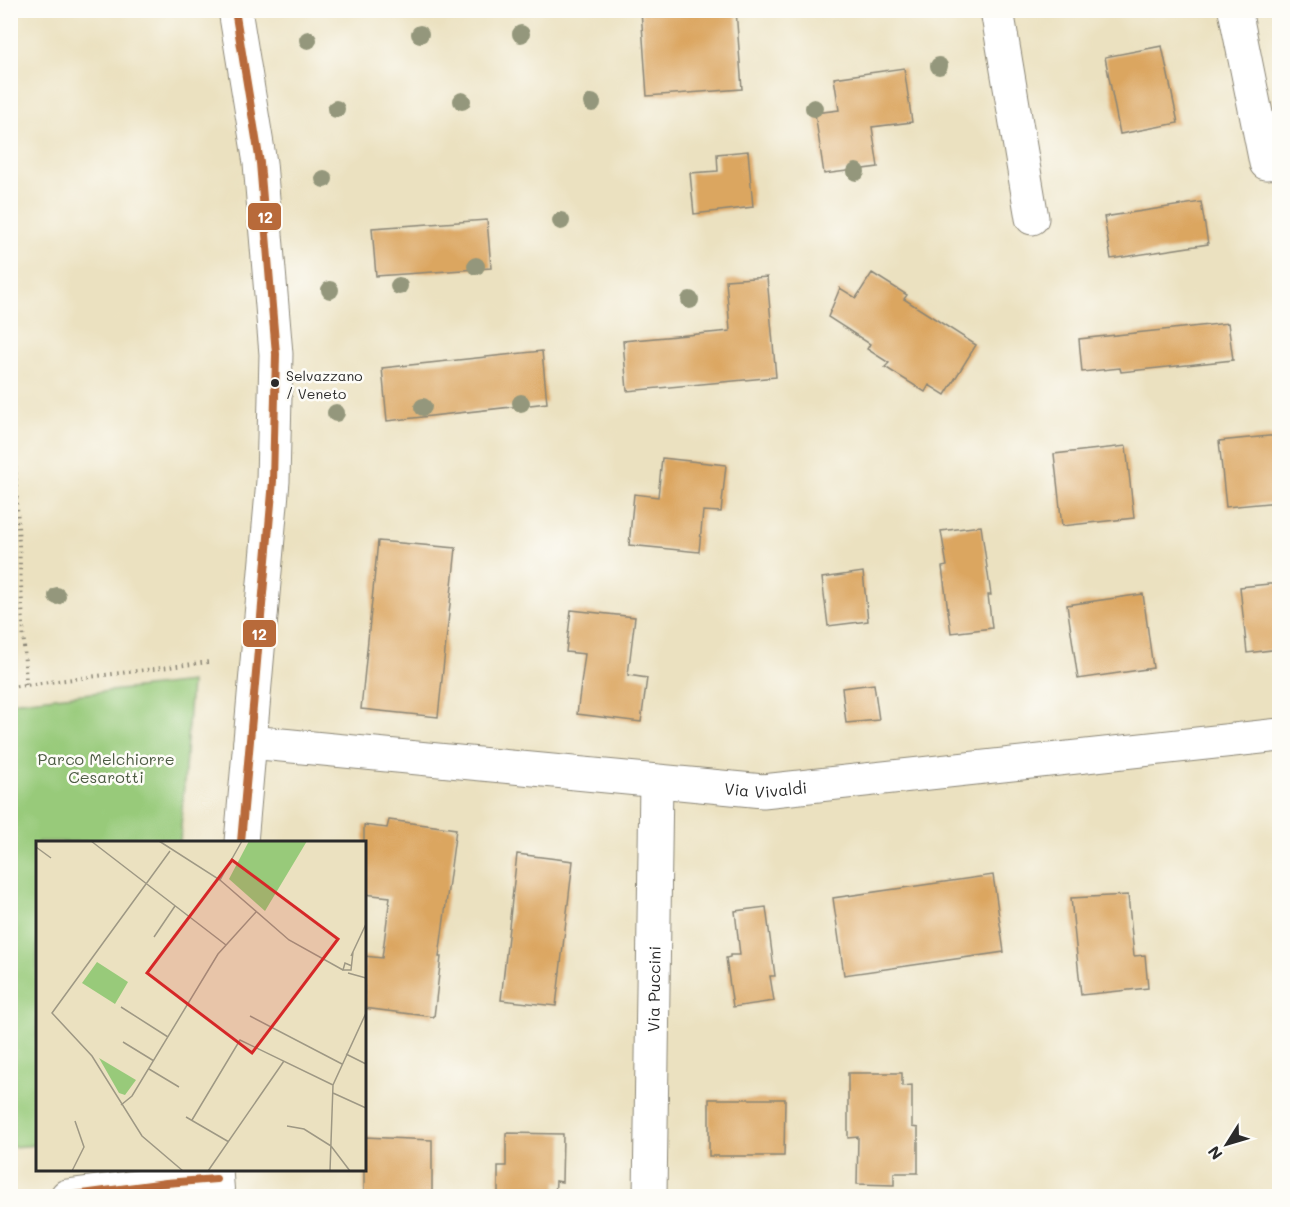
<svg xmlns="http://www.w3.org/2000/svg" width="1290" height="1207" font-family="Mali,sans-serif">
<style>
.green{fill:#98ca7a;stroke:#627a52;stroke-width:1.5}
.building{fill:#dba661}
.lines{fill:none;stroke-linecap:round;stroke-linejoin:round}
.street-casing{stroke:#8b8676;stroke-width:35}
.secondary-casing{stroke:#8b8676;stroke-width:35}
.path{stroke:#8b8676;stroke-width:4;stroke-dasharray:1.5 4.5;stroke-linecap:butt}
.street{stroke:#fff;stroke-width:33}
.secondary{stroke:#fff;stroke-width:33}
.bus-1-casing{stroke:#fdfcf7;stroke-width:12}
.bus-1{stroke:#b86a3a;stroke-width:8}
.tree{fill:#94977b}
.bus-dot{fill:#2b2b2b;stroke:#fdfcf7;stroke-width:2}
.labels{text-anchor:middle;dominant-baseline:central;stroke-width:5;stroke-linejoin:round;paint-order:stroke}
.bus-label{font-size:14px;fill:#2b2b2b;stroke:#fdfcf7;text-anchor:start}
.park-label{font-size:16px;fill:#4c5b43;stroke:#fdfcf7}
.street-label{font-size:16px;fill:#2b2b2b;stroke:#fdfcf7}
.inset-road{fill:none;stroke:#9e9884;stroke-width:1.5}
.view{fill:#d62828;fill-opacity:0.15;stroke:#d62828;stroke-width:3}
.inset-edge{fill:none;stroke:#2b2b2b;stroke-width:3}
.line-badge{stroke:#fdfcf7;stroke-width:2}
.badge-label{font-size:16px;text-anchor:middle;font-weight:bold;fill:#fff}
</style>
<rect width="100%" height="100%" fill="#fdfcf7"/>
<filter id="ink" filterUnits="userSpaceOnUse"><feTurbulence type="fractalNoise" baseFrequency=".0167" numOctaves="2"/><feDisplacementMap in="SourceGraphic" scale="12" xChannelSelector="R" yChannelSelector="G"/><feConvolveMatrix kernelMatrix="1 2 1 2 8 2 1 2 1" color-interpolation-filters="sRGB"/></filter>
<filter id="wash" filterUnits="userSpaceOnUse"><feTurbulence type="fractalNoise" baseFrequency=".008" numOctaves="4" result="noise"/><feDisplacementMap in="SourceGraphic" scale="24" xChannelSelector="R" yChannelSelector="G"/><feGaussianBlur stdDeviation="1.35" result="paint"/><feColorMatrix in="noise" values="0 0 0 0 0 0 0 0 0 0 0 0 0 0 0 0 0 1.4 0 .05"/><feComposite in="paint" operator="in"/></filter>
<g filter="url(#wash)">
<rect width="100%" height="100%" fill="#ebe1c0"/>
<!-- green -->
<path class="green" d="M191 682 180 842H38L37 1145 11 1147V702Z"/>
<g id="blocks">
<!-- building -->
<path class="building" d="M641 10H736L742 89 647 96Z
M1162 46 1178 123 1120 134 1105 57Z
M904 68 912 122 872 127 878 167 824 174 815 113 839 110 834 78Z
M748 151 753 207 694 214 690 173 718 171 717 154Z
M1201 202 1208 244 1111 259 1104 217Z
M487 220 491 268 376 276 372 228Z
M872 273 907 295 904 299 976 345 945 395 929 385 925 392 885 367 889 363 867 349 870 344 828 317 840 288 856 298Z
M767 277 776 377 627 391 623 341 730 331 726 280Z
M1228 323 1233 360 1121 372 1120 368 1082 372 1079 339Z
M542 351 547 403 387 421 382 368Z
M1280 435V502L1226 507 1219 441Z
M1126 446 1134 518 1062 526 1054 454Z
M662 458 726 465 721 512 703 511 699 552 629 545 634 494 658 497Z
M981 526 991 595H988L992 628 951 633 942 567 947 566 941 531Z
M378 541 456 548 438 717 361 709Z
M863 572 868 621 828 626 822 578Z
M1280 583V649L1247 653 1240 587Z
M1143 594 1153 668 1078 679 1067 605Z
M571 610 635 617 628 675 647 678 641 722 577 714 585 654 566 652Z
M874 684 879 720 846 723 842 688Z
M389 820 456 829 439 957H441L434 1017 364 1008V956L382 958 390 897 364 894V825L387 828Z
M517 854 573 861 556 1006 501 1000Z
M993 875 1004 952 844 975 833 898Z
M1128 895 1134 956 1145 955 1148 988 1081 995 1071 898Z
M766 907 775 976H770L774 1001 733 1007 726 958 730 957V955H740L735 911Z
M848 1073H902V1086L912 1085V1127L918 1128V1173H894V1185L857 1184 858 1137 848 1138Z
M709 1099H785L784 1156H709Z
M506 1133 563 1134 562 1182 556 1181 555 1197H498V1166H506Z
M364 1137 432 1140V1197H364Z"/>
</g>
</g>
<g filter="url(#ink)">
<use href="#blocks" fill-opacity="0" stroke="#8b8676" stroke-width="1.5"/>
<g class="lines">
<!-- street casing -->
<g class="street-casing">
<g id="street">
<path d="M997 10 1032 218"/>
<path d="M1235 10 1266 163 1280 162"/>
<path id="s1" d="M250 742 763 791 1280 735"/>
<path d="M67 1196 166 1183 216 1179"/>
<path id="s2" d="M650 1196 656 781"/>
</g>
</g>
<!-- secondary casing -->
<g class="secondary-casing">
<path id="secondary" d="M235 10 260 163 276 354 273 481 241 842
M216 1170 218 1196"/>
</g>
<!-- path -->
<path class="path" d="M10 365 26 685
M10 687 209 662"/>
<!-- street -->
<use href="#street" class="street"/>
<!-- secondary -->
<use href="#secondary" class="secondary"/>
<!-- bus-1 casing -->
<g class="bus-1-casing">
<path id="bus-1" d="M235 10 260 163 276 354 273 481 241 842
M67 1196 166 1183 216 1179"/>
</g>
<!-- bus-1 -->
<use href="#bus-1" class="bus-1"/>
</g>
<!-- trees -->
<g class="tree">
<circle cx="420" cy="34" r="9"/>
<circle cx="521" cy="34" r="9"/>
<circle cx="308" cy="40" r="9"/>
<circle cx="939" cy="66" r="9"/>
<circle cx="462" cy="101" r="9"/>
<circle cx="592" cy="103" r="9"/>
<circle cx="814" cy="108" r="9"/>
<circle cx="336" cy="109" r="9"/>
<circle cx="856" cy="172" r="9"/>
<circle cx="324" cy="179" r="9"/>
<circle cx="561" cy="221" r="9"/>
<circle cx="476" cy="266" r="9"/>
<circle cx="399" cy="286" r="9"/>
<circle cx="330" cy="290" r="9"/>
<circle cx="690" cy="300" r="9"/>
<circle cx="521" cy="403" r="9"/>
<circle cx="423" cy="407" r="9"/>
<circle cx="336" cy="413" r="9"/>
<circle cx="57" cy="596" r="9"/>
</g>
</g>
<!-- markers -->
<circle class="bus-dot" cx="275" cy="383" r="5"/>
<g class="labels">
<!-- bus labels -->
<g class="bus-label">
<text x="286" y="375">Selvazzano<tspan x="286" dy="18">/ Veneto</tspan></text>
</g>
<!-- park labels -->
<g class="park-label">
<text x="106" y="758">Parco Melchiorre<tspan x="106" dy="18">Cesarotti</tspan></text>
</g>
<!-- street labels -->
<g class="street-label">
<text stroke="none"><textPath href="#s1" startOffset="518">Via Vivaldi</textPath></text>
<text stroke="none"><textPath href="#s2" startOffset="207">Via Puccini</textPath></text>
</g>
</g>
<!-- overview -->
<g transform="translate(36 841)">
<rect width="330" height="330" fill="#ebe1c0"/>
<path d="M213 0H271L229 70 193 38ZM61 121 92 141 79 163 46 142ZM63 217 100 239 89 254 83 252Z" fill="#98ca7a"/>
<path class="inset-road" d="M55 0 190 104M123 0 184 39 253 99 307 129M0 6 15 17M134 10 16 172 56 215 106 295 147 330M184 39 206 0M118 96 139 65M315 115 330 83M316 125 309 122 307 129H315L317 111M312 132 330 137M85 166 132 196M214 175 306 223M87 201 118 220M310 213 330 223M113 228 143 246M297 252 330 267M85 264 96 255 182 113 220 71M150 276 193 301M156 279 204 199 297 244M251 285 268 288 295 305M295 305 314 330M36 330 48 306 39 280M172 330 248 220M294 330 297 244 330 172"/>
<path class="view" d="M196 19 302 98 216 212 111 132Z"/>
<rect width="330" height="330" class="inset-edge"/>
</g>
<g class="line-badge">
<rect x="247" y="202" width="35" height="29" rx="6" fill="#b86a3a"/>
<rect x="242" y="619" width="35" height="29" rx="6" fill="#b86a3a"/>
</g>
<g class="badge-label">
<text x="265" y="223">12</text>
<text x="259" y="640">12</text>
</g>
<!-- margin -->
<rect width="1290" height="1207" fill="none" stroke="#fdfcf7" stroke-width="36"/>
<!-- north arrow -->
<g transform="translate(1227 1144) rotate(233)" stroke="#fdfcf7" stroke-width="4.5" paint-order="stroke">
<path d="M0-4.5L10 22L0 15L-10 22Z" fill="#2b2b2b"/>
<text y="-9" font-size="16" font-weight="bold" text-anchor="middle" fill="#2b2b2b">N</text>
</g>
</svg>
